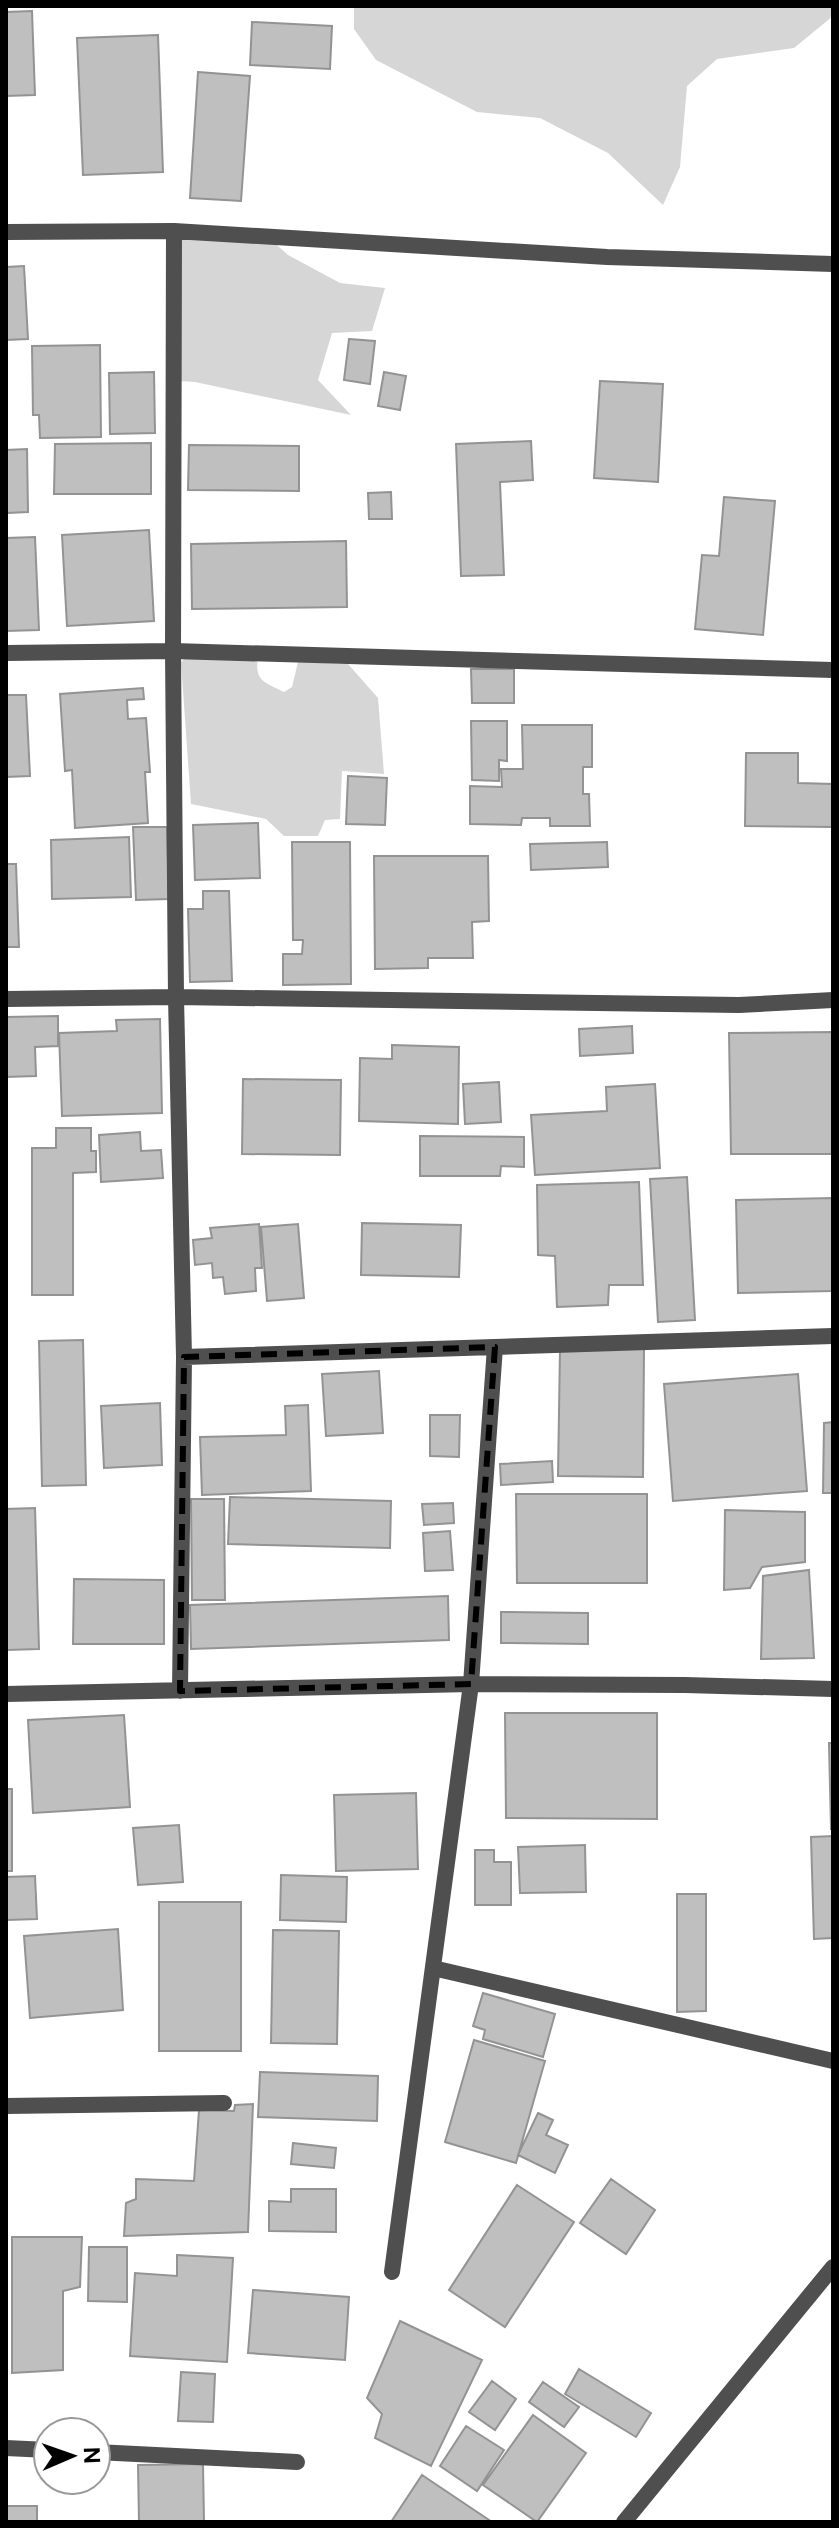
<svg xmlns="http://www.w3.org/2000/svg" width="839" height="2528" font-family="'Public Sans',sans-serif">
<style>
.green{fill:#d6d6d6}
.building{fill:#bfbfbf;stroke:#939393;stroke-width:2}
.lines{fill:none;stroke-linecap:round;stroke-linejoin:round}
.minor{stroke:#4f4f4f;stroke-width:16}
.marked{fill:none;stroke:#000;stroke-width:6;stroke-dasharray:16 10;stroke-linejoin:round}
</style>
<rect width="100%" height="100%" fill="#fff"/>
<!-- green -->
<path class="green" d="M354 6H833V16L794 48 717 59 687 86 680 167 663 205 608 153 540 118 477 112 376 60 354 29Z
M178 239H270L288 255 340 283 385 288 372 331 332 333 318 380 351 415 195 382 179 381Z
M189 655 258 656C254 681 264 682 284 692L292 687 298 662 348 664 378 698 384 774 342 771 340 819 325 820 318 836H284L266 819 191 804 181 662Z"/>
<!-- building -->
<path class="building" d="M32 11 35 95 6 96V12Z
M252 22 332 26 330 69 250 65Z
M158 35 163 172 83 175 77 38Z
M198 72 250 76 241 201 190 198Z
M24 266 28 339 6 340V267Z
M349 339 375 341 370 384 344 380Z
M100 345 101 437 40 438 39 415H33L32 346Z
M154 372 155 433 110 434 109 373Z
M384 372 406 376 400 410 378 406Z
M600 381 663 384 658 482 594 478Z
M531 441 533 480 500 482 504 575 461 576 456 444Z
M151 443V494H54L55 444Z
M189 445 299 446V491L188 490Z
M27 449 28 512 7 513 6 520V450Z
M391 492 392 519H369L368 493Z
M724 497 775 501 763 635 695 629 702 555 719 556Z
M149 530 154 621 67 626 62 535Z
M35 537 39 630 6 631V538Z
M346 541 347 607 192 609 191 544Z
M471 669H514V703H472Z
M143 688 144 699 127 700 128 719 146 718 150 772H145L148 823 75 828 72 770 65 771 60 694Z
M6 695H26L30 776 6 777Z
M471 721H507V761L499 760V781L472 780Z
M522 725H592V767H583V794H589L590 826H550V818H522L521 825 470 824V786L502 787 501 769H523Z
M746 753H798V783L833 784V827L745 826Z
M348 776 387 778 385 825 346 824Z
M258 823 260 878 195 880 193 825Z
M133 827H167L169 899 136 900Z
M129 837 131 897 52 899 51 840Z
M292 842H350L351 984 283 985V954H302L303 940H293Z
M607 842 608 867 531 870 530 844Z
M374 856H488L489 921 472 922 473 958H428V968L375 969Z
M6 864H16L19 947H6Z
M203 891H229L232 981 190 982 188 909H203Z
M58 1016V1046L35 1047 36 1076 6 1077V1017Z
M160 1019 162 1113 62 1116 59 1033 117 1031 116 1020Z
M632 1026 633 1053 580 1056 579 1029Z
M833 1032V1154H731L729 1033Z
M392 1045 459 1047 458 1124 359 1121 360 1058 392 1059Z
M243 1079 341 1080 340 1155 242 1154Z
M499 1082 501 1122 465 1124 463 1084Z
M655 1084 660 1168 535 1175 531 1115 607 1111 606 1087Z
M56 1128H91V1151H96V1172L73 1173V1295H32V1148H56Z
M140 1132 141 1151 161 1150 163 1178 101 1182 99 1135Z
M420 1136 524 1137V1167L501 1166 500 1176H420Z
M687 1177 695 1320 658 1322 650 1179Z
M639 1182 643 1285H609L608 1305 557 1307 555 1256 538 1255 537 1185Z
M833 1198V1291L738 1293 736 1200Z
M362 1223 461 1225 459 1277 361 1275Z
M259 1224 262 1268H255L256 1291 225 1294 223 1277 213 1278 212 1263 195 1265 193 1240 212 1238 210 1228Z
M298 1224 304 1298 267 1301 261 1227Z
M83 1340 86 1485 42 1486 39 1341Z
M560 1349H644L643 1477 558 1476Z
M379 1371 383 1433 326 1436 322 1374Z
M798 1374 807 1491 673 1501 664 1384Z
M160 1403 162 1465 104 1468 101 1406Z
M308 1405 311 1491 202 1495 200 1437 286 1435 285 1406Z
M430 1415H460L459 1457 430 1456Z
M833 1422V1493H823L824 1423Z
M552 1461 553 1482 501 1485 500 1464Z
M516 1494H647V1583H517Z
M230 1497 391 1501 390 1548 228 1544Z
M191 1499H224L225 1600H192Z
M453 1503 454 1523 424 1525 422 1504Z
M35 1508 39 1649 7 1650 6 1509Z
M725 1510 805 1512V1562L762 1567 750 1588 724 1590Z
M450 1531 453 1570 425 1571 423 1533Z
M809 1570 814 1658 761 1659 763 1576Z
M74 1579 164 1580V1644H73Z
M448 1596 449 1640 191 1649 190 1605Z
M501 1612 588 1613V1644L501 1643Z
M505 1713H657V1819L506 1818Z
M124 1715 130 1807 33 1813 28 1720Z
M829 1743H833V1829H831Z
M6 1789H12V1871H6Z
M416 1793 418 1869 336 1871 334 1795Z
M179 1825 183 1882 138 1885 133 1828Z
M833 1836V1938L814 1939 811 1837Z
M585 1845 586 1892 520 1893 518 1847Z
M475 1850H494V1862H511V1905H475Z
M281 1875 347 1877 346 1922 280 1920Z
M35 1876 37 1919 7 1920 6 1877Z
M677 1894H706V2011L677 2012Z
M159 1902H241V2051H159Z
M118 1929 123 2010 30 2018 24 1936Z
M273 1930 339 1931 337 2044 271 2043Z
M483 1993 555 2014 543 2057 483 2039 485 2030 473 2026Z
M474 2040 545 2061 516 2163 445 2142Z
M260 2072 378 2076 377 2121 258 2117Z
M253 2104 248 2232 124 2236 126 2203 136 2199V2179L194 2181 199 2110 234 2111 235 2105Z
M538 2113 553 2120 546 2135 568 2145 555 2173 518 2155Z
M293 2143 336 2148 334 2168 291 2164Z
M611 2179 655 2210 626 2254 580 2223Z
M517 2185 574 2222 505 2327 449 2290Z
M291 2189H336V2232L269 2231V2201L291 2202Z
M12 2237H82L80 2287 63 2291V2370L12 2373Z
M89 2247H127V2302L88 2301Z
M177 2255 233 2258 227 2362 130 2356 135 2273 177 2276Z
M253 2290 349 2297 345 2360 248 2353Z
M400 2321 482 2360 431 2466 375 2438 382 2414 367 2398Z
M579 2369 651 2413 636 2437 565 2394Z
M181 2372 215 2374 213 2422 178 2421Z
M492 2381 516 2399 495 2430 469 2412Z
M543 2382 579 2407 564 2427 529 2402Z
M533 2415 586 2453 537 2522 483 2485Z
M466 2426 504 2450 477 2491 440 2466Z
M203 2464 204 2522H139L138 2465Z
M422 2475 492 2522H391Z
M6 2506H37V2522H6Z"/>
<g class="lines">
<!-- minor -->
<path class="minor" d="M174 231 173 651 176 997 184 1357 180 1691
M6 232 174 231 607 257 833 264
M6 653 173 651 833 670
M6 999 176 997 739 1005 833 1000
M184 1357 833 1336
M6 1694 471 1684 685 1685 833 1689
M433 1968 833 2061
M6 2106 224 2103
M392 2272 471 1684 495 1347
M6 2448 48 2450
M96 2452 297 2462
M624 2522 833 2267"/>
</g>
<!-- marked area -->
<path class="marked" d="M495 1347 471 1684 180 1691 184 1357Z"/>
<!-- border -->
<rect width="839" height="2528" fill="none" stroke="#000000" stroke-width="16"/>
<!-- north arrow -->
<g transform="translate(72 2456) rotate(88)"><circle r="38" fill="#ffffff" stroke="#999999" stroke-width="2"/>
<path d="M0-6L14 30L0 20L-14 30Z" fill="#000000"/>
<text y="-12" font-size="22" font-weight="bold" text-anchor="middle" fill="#000000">N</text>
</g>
</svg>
